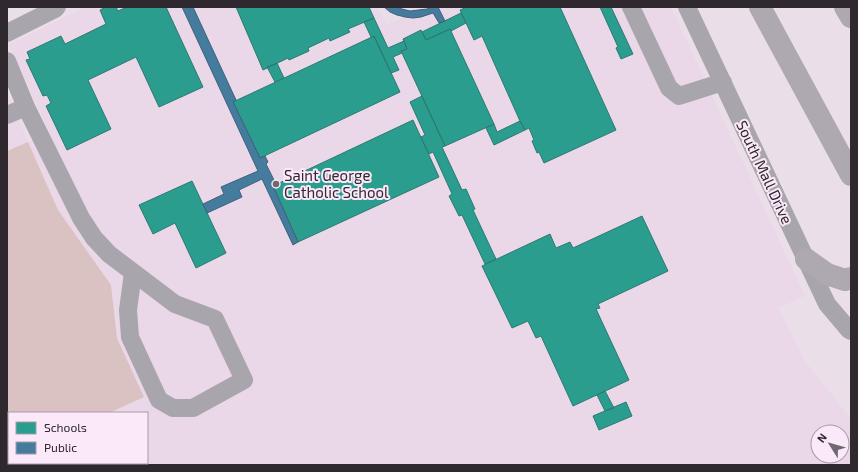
<svg xmlns="http://www.w3.org/2000/svg" width="858" height="472" font-family="'Exo 2',sans-serif">
<style>
.built{fill:#ead7e8;fill-rule:evenodd}
.green{fill:#dbc2c2}
.schools{fill:#2a9d8f;stroke:#2c7a72}
.public{fill:#457b9d;stroke:#3e627c}
.lines{fill:none;stroke-linecap:round;stroke-linejoin:round}
.minor{stroke:#a9a5ac;stroke-width:18}
.major{stroke:#aea8b1;stroke-width:22}
.poi-dot{fill:#70686f;stroke:#fbe8f9;stroke-width:1.5}
.labels{text-anchor:middle;dominant-baseline:central;stroke-width:4;stroke-linejoin:round;paint-order:stroke}
.street-label{font-size:15px;fill:#2f282e;stroke:#fbe8f9}
.poi-label{font-size:15px;fill:#2f282e;stroke:#fbe8f9;text-anchor:start}
</style>
<rect width="100%" height="100%" fill="#eadfe8"/>
<!-- built -->
<path class="built" d="M85 7H378L387 25 425 7H671L805 296 778 308 805 361 851 419V463L847 465H7V459H9V463H147V413H109L143 397 117 338 111 285 58 210 28 142 7 151V92L28 142 49 131 9 45ZM818 432H842V456H818Z"/>
<!-- green -->
<path class="green" d="M28 142 58 210 111 285 117 338 144 397 109 413H9V459H7V151Z"/>
<!-- schools -->
<path class="schools" d="M106 7H116L118 11 127 7H166L203 87 159 107 136 57 88 80 111 129 67 150 46 106 51 103 47 95 43 96 26 60 30 59 27 52 61 36 65 44 106 24 100 10Z
M236 7H369L374 18 348 29 350 32 330 41 329 38 308 48 309 51 289 60 288 58 263 70Z
M467 7H560L616 130 544 163 539 152 537 153 532 141 534 140 529 128 525 130 520 121 482 36 474 40 460 10Z
M600 7H611L633 54 621 59 616 48 618 47Z
M461 13 466 23 451 31 450 29 426 40 422 32Z
M374 18 388 48 404 41 407 49 401 51 402 53 393 57 399 70 391 73 374 36 371 37 364 22Z
M450 29 494 124 445 146 401 51 407 49 403 39 421 30 426 40Z
M374 36 400 92 260 158 233 102Z
M277 63 284 78 275 82 267 67Z
M422 96 445 146 442 147 462 190 466 189 475 209 473 210 496 259 485 264 462 215 459 216 449 196 452 194 433 152 429 154 421 137 425 135 410 102Z
M413 120 439 177 298 242 273 186Z
M520 121 525 130 494 145 486 128 494 124 497 132Z
M192 181 226 253 196 268 175 223 153 234 139 205Z
M642 216 668 271 598 304 600 308 596 309 629 380 573 406 541 336 536 338 528 321 512 328 482 266 550 234 556 248 570 242 573 248Z
M605 391 614 408 605 411 597 395Z
M626 402 632 416 599 430 593 416Z"/>
<!-- public -->
<path class="public" d="M182 7H193L236 100 233 102 260 158 265 156 268 162 266 164 276 184 273 186 298 242 293 245 262 179 239 190 242 197 207 213 203 204 224 194 221 187 258 171Z
M384 7H398L402 9 410 11 427 9 432 7H438L445 21 439 23 433 13 421 17 413 18 405 17 397 15 390 12Z"/>
<g class="lines">
<!-- minor -->
<path class="minor" d="M631 7 669 88 679 96 723 82
M687 7 827 304 849 330 851 331
M7 33 55 9 57 7
M7 61 26 107 81 218 94 238 109 254 175 304 215 319 244 380 193 408H173L159 400 130 337 128 310 133 273
M7 115 26 107"/>
<!-- major -->
<path class="major" d="M760 7 851 175
M845 7 851 17
M806 259 827 274 845 280 851 278"/>
</g>
<!-- markers -->
<circle class="poi-dot" cx="276" cy="184" r="4"/>
<g class="labels">
<!-- street labels -->
<g class="street-label">
<text transform="translate(765 172) rotate(65)">South Mall Drive</text>
</g>
<!-- poi labels -->
<g class="poi-label">
<text x="284" y="175">Saint George<tspan x="284" dy="17">Catholic School</tspan></text>
</g>
</g>
<!-- border -->
<rect width="858" height="472" fill="none" stroke="#2f282e" stroke-width="16"/>
<!-- legend -->
<rect x="8" y="412" width="140" height="52" fill="#fbe8f9" stroke="#a99ba8"/>
<rect x="16" y="422" width="20" height="12" fill="#2a9d8f" stroke="#a99ba8"/>
<text x="44" y="432" font-size="12" fill="#2f282e">Schools</text>
<rect x="16" y="442" width="20" height="12" fill="#457b9d" stroke="#a99ba8"/>
<text x="44" y="452" font-size="12" fill="#2f282e">Public</text>
<!-- north arrow -->
<g transform="translate(830 444) rotate(307)"><circle r="19" fill="#fbe8f9" stroke="#a99ba8"/>
<path d="M0-3L7 15L0 10L-7 15Z" fill="#70686f"/>
<text y="-6" font-size="11" font-weight="bold" text-anchor="middle" fill="#2f282e">N</text>
</g>
</svg>
